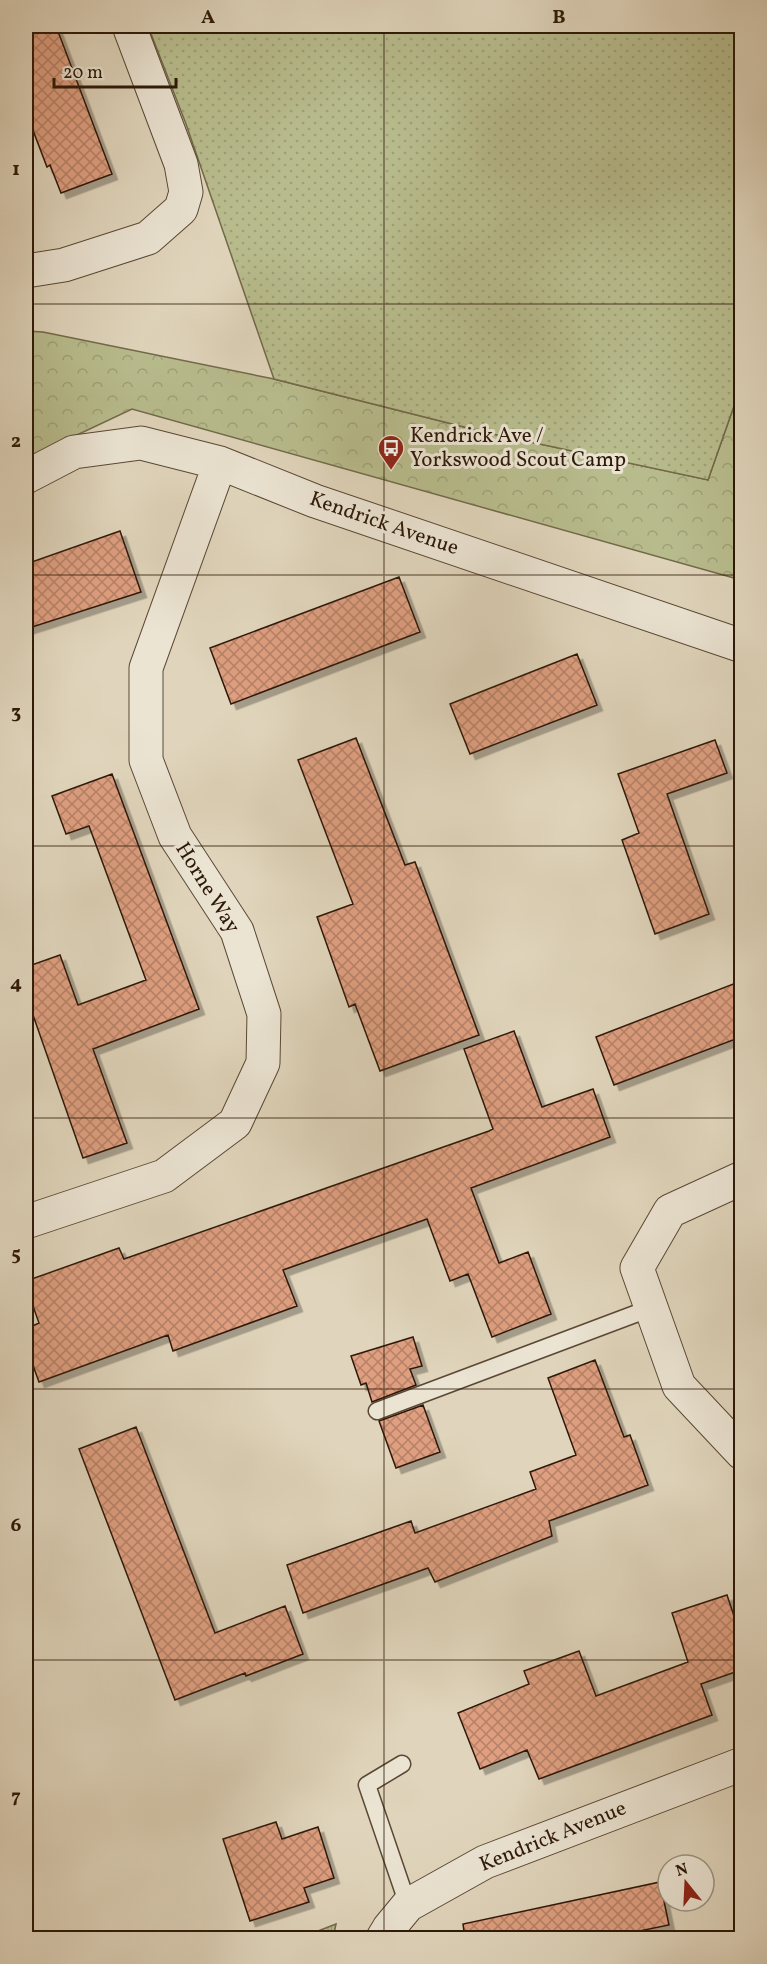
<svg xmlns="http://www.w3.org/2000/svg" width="767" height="1964" font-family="Vollkorn,serif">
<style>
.grass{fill:url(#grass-tufts);stroke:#726a4a;stroke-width:1.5}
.forest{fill:url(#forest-crowns);stroke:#726a4a;stroke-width:1.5}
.park{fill:url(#park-dots);stroke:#726a4a;stroke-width:1.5}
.building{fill:url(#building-cross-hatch);stroke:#2d1908;stroke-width:1.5;filter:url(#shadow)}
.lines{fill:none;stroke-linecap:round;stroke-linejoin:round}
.lane-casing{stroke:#5a4835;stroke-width:19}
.street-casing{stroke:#5a4835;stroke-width:35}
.lane{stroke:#ebe4d3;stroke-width:16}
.street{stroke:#ebe4d3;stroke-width:33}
.grid{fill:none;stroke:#2d1908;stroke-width:1.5;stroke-opacity:0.55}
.labels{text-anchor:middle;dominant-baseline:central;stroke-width:6;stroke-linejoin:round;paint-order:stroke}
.poi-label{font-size:21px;fill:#2d1908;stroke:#ebe4d3;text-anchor:start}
.street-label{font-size:21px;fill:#2d1908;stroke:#ebe4d3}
.neatline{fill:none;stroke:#2d1908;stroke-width:2}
.grid-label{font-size:20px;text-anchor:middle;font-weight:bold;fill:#2d1908}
</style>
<defs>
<pattern id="grass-tufts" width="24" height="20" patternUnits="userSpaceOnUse" patternTransform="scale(1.5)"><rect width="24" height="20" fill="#b8bc8d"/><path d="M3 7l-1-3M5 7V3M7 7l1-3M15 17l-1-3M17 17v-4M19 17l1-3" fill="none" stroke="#9ea178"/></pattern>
<pattern id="forest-crowns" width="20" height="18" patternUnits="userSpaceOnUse" patternTransform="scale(1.5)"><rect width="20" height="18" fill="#b8bc8d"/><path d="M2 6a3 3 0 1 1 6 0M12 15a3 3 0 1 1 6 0" fill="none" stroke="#9ea178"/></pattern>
<pattern id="park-dots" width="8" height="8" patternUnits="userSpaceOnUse" patternTransform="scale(1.5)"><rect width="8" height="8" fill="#b8bc8d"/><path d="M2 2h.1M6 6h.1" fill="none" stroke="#9ea178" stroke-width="1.8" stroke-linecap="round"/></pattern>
<pattern id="building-cross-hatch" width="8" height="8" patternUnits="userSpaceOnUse" patternTransform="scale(1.5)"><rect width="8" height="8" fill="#df9f80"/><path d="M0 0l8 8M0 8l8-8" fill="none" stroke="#b58167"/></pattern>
<filter id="shadow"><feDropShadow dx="5.5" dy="5.5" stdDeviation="0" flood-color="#0004"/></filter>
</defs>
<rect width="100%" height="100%" fill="#e0d5bc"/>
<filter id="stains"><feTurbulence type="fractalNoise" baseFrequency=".00333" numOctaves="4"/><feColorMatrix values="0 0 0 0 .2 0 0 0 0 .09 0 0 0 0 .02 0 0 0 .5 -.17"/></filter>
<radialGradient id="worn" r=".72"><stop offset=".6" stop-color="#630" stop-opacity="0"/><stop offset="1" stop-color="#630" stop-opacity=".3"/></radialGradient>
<!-- grass -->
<path class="grass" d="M336 1924 333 1938H300Z"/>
<!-- forest -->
<path class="forest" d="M26 331 43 332 274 379 488 433 708 480 741 386V580L132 409 26 459Z"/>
<!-- park -->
<path class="park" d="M148 26H741V386L708 480 488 433 274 379 186 124Z"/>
<!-- building -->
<path class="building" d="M26 26H56L112 174 61 193 50 165 47 167 26 112Z
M120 531 141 592 26 629V564Z
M399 577 420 632 231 704 210 648Z
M577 654 597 705 470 754 450 704Z
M356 738 405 865 415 862 479 1035 380 1071 355 1004 349 1007 317 917 353 904 298 760Z
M715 740 727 773 667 794 709 914 655 934 622 840 639 833 618 774Z
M112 774 199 1009 93 1049 127 1143 83 1158 26 995V967L60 955 78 1005 146 980 89 826 66 834 52 796Z
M741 981V1037L614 1085 596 1037Z
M514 1031 542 1107 593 1089 610 1137 471 1188 499 1263 528 1252 551 1314 492 1337 468 1274 450 1281 427 1219 283 1270 297 1306 173 1351 168 1335 39 1382 26 1346V1329L39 1323 26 1286V1281L119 1248 124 1259 489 1131 493 1129 464 1049Z
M413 1337 422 1366 410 1369 416 1385 372 1402 366 1383 361 1385 351 1356Z
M595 1360 624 1437 630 1435 648 1485 549 1521 552 1536 435 1582 428 1568 303 1613 287 1565 411 1521 415 1533 536 1489 530 1472 576 1455 548 1378Z
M423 1405 440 1452 396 1468 379 1421Z
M136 1427 215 1633 285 1606 303 1654 246 1676 245 1673 175 1700 79 1449Z
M727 1595 741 1637V1670L701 1684 712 1715 539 1779 527 1750 480 1769 458 1713 529 1684 524 1671 579 1651 596 1696 688 1662 672 1613Z
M276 1822 282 1839 318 1827 334 1878 304 1888 309 1902 250 1921 223 1839Z
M660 1882 669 1925 605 1938H465L463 1924Z"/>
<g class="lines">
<!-- lane casing -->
<g class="lane-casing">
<path id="lane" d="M377 1411 651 1308
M402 1764 367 1785 408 1905"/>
</g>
<!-- street casing -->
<g class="street-casing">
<path id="street" d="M26 271 64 265 148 238 181 209 186 192 181 164 129 26
M26 477 74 452 141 443 220 463 315 501 742 646
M742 1178 670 1211 637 1268 679 1386 742 1453
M26 1222 164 1176 235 1123 263 1063 264 1014 237 931 175 836 146 760V668L220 463
M383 1938 389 1928 408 1905 485 1862 742 1764"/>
</g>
<!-- lane -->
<use href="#lane" class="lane"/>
<!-- street -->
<use href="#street" class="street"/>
</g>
<!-- grid -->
<path class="grid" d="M384 26V1938M26 304H742M26 575H742M26 846H742M26 1118H742M26 1389H742M26 1660H742"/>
<!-- icons -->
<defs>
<g id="bus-pin" transform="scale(1.35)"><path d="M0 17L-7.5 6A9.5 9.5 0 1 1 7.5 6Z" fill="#8f2418" stroke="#ebe4d3"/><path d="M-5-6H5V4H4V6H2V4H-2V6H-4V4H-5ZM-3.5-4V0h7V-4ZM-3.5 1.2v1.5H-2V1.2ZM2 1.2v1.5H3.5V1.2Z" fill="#fff"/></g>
</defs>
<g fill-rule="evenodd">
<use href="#bus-pin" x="391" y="448"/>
</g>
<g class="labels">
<!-- poi labels -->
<g class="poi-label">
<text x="410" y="436">Kendrick Ave /<tspan x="410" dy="24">Yorkswood Scout Camp</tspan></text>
</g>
<!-- street labels -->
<g class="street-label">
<text transform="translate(384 524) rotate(19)">Kendrick Avenue</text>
<text transform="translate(207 888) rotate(58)">Horne Way</text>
<text transform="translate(553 1837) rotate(-22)">Kendrick Avenue</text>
</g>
</g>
<!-- margin -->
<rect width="767" height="1964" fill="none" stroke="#e0d5bc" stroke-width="66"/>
<!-- north arrow -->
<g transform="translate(686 1883) rotate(342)"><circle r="28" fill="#ebe4d3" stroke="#9f9382" stroke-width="1.5"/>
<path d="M0-4.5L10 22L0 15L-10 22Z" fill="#8f2418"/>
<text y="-9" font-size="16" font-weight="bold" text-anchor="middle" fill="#2d1908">N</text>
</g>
<!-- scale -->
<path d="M54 78v9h122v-9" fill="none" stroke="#2d1908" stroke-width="3"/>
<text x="63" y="78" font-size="18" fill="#2d1908" stroke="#ebe4d3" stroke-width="4.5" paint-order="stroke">20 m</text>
<rect x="33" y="33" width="701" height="1898" class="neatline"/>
<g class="grid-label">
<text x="208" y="23">A</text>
<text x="559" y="23">B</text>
<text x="16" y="175">1</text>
<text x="16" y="447">2</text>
<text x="16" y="718">3</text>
<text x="16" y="989">4</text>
<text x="16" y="1260">5</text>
<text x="16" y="1531">6</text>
<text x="16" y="1802">7</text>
</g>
<rect width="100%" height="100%" filter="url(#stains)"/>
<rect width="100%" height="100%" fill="url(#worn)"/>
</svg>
